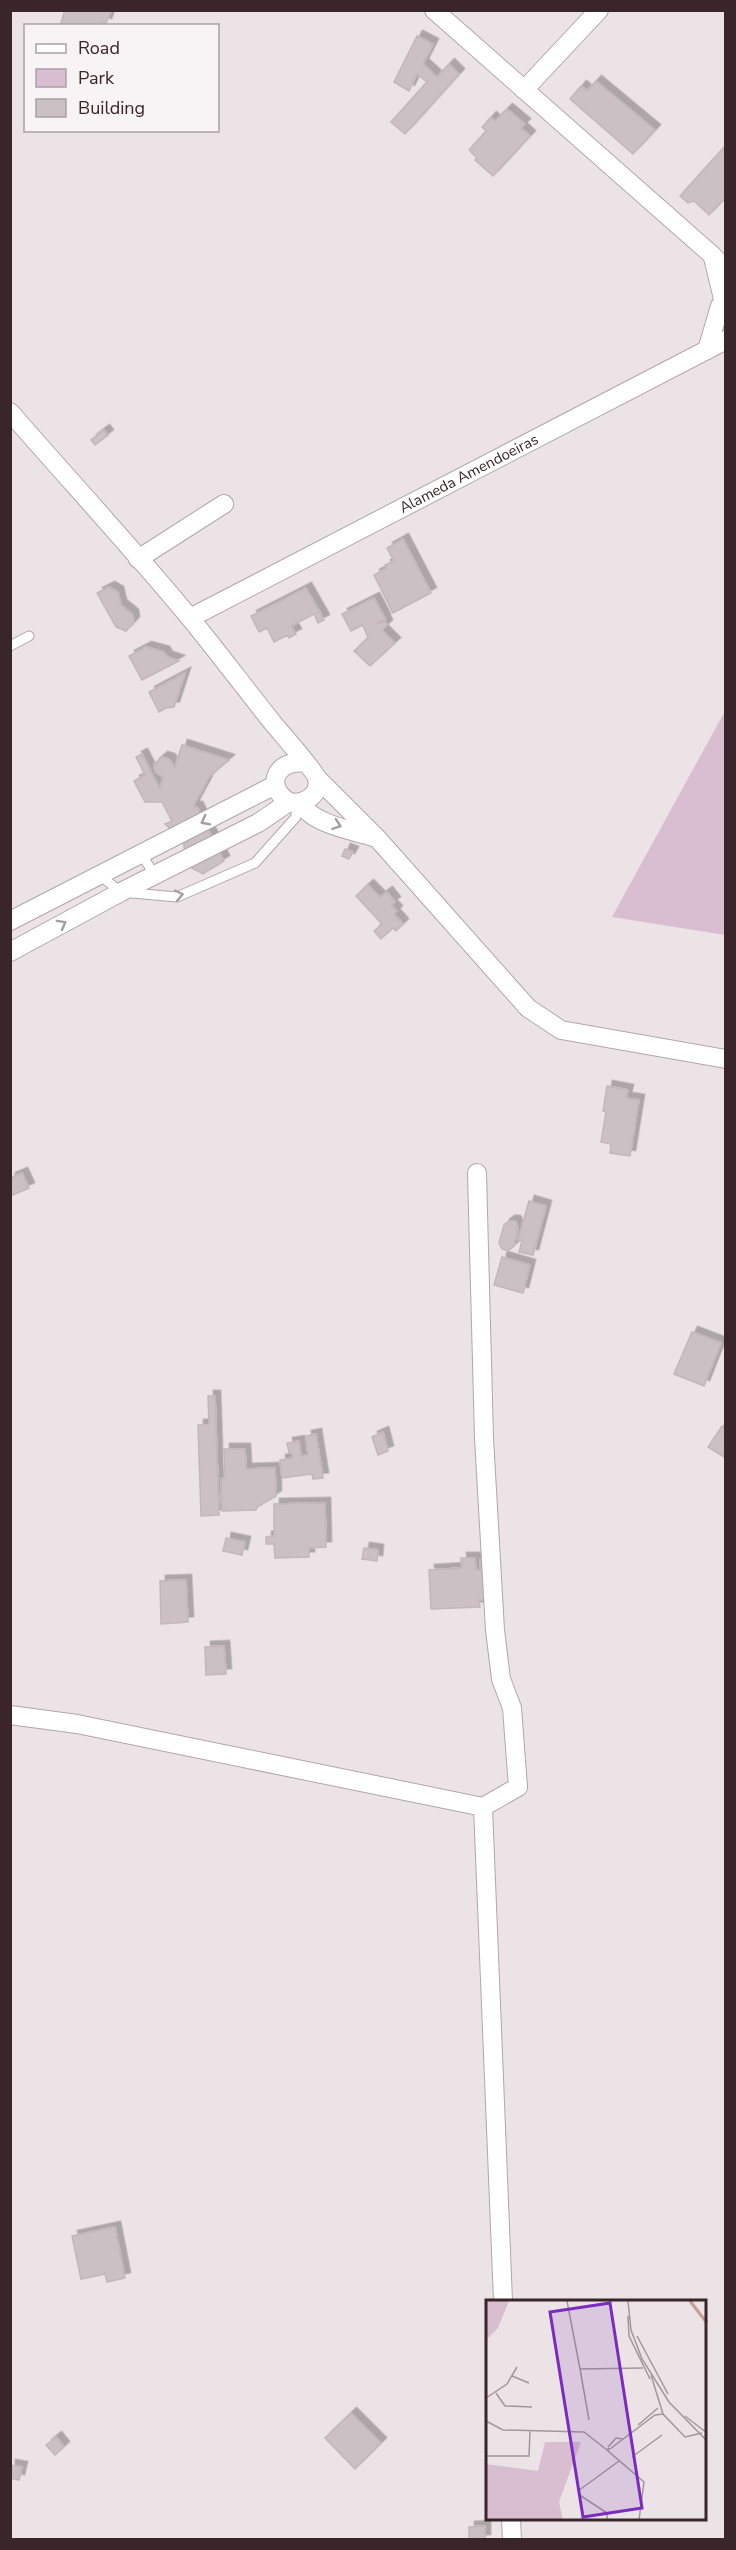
<svg xmlns="http://www.w3.org/2000/svg" width="736" height="2550" font-family="'Nunito Sans',sans-serif">
<style>
.green{fill:#d9bed1}
.building{fill:#cbc0c4;stroke:#c4b6bb;stroke-width:1.5;filter:url(#shadow)}
.lines{fill:none;stroke-linecap:round;stroke-linejoin:round}
.lane-casing{stroke:#b2a6aa;stroke-width:11}
.street-casing{stroke:#b2a6aa;stroke-width:20}
.lane{stroke:#fff;stroke-width:9}
.street{stroke:#fff;stroke-width:18}
.oneway{stroke:#a69d9f}
.labels{text-anchor:middle;dominant-baseline:central;stroke-width:4.5;stroke-linejoin:round;paint-order:stroke}
.street-label{font-size:15px;fill:#3a252a;stroke:#f8f3f5}
.inset-river{fill:none;stroke:#c99d92;stroke-width:3}
.inset-road{fill:none;stroke:#a4979b;stroke-width:1.5}
.view{fill:#7b2cbf;fill-opacity:0.15;stroke:#7b2cbf;stroke-width:3}
.inset-edge{fill:none;stroke:#3a252a;stroke-width:3}
</style>
<defs>
<filter id="shadow"><feDropShadow dx="5.5" dy="-5.5" stdDeviation="0" flood-color="#0004"/></filter>
</defs>
<rect width="100%" height="100%" fill="#ebe3e6"/>
<!-- green -->
<path class="green" d="M725 711V935L612 917Z"/>
<!-- building -->
<path class="building" d="M65 10H111L106 24 101 22 99 26H60Z
M417 36 433 44 423 64 437 77 449 64 459 74 405 134 391 122 427 82 417 74 409 91 394 82Z
M596 81 655 130 633 154 570 99 581 86 587 91Z
M507 109 525 124 521 128 530 136 493 176 475 160 477 158 469 150 486 131 482 127 491 117 495 121Z
M726 145V197L709 215 694 201 688 203 680 196Z
M726 145V197L709 215 694 201 688 203 680 196Z
M104 430 108 435 95 445 91 440Z
M403 539 431 593 393 613 374 575 387 568 385 565 394 561 387 548Z
M109 587 118 592 121 605 133 615 134 622 126 631 116 627 97 593Z
M306 588 324 620 318 623 314 614 291 626 296 634 289 638 288 635 274 642 267 628 259 632 251 616Z
M374 598 385 619 376 624 385 621 387 625 382 630 395 643 370 666 354 651 368 638 363 625 351 631 342 614Z
M374 598 385 619 376 624 385 621 387 625 382 630 395 643 370 666 354 651 368 638 363 625 351 631 342 614Z
M374 598 385 619 376 624 385 621 387 625 382 630 395 643 370 666 354 651 368 638 363 625 351 631 342 614Z
M374 598 385 619 376 624 385 621 387 625 382 630 395 643 370 666 354 651 368 638 363 625 351 631 342 614Z
M374 598 385 619 376 624 385 621 387 625 382 630 395 643 370 666 354 651 368 638 363 625 351 631 342 614Z
M146 647 164 652 167 657 179 661 142 680 129 656Z
M185 673 174 707 166 708 159 712 149 692Z
M182 745 229 760 209 777 194 805V808L197 807 224 861 203 874 188 866 183 841 165 824 172 821 162 802H145L134 781 145 775 136 757 142 754 160 789 163 777 155 772 154 764 162 757 169 759 175 767Z
M345 849 353 852 349 859 342 856Z
M345 849 353 852 349 859 342 856Z
M368 885 380 897 387 892 395 902 391 905 397 911 394 914 403 924 396 931 393 928 381 939 374 931 382 924 356 896Z
M607 1086 628 1090 626 1098 639 1100 630 1156 610 1153 611 1144 601 1142 606 1112 603 1111Z
M22 1173 29 1188 10 1196V1178Z
M529 1201 546 1206 533 1255 519 1252 522 1241 518 1240Z
M509 1221H515L518 1227 514 1246 508 1251 502 1249 499 1243 504 1225Z
M502 1257 530 1265 523 1293 494 1285Z
M692 1332 721 1343 704 1386 674 1374Z
M208 1396H215L219 1515 201 1516 198 1425H209Z
M722 1426 726 1429 724 1457 708 1447Z
M383 1432 388 1451 378 1455 372 1437Z
M316 1434 323 1478 313 1479 312 1474 282 1478 280 1460 292 1458V1453H289L287 1443 299 1441 301 1456 308 1455 306 1436Z
M224 1449H245L246 1469 275 1468 276 1496 257 1507 256 1510 222 1511 221 1479 225 1478V1476Z
M325 1503 326 1547 309 1548V1557L275 1558 274 1544H266V1537L274 1536V1504Z
M226 1538 245 1542 242 1555 223 1551Z
M364 1548 378 1550 377 1561 362 1559Z
M461 1558H475L476 1570 485 1569V1566L480 1567V1559L489 1558 487 1600H479L480 1607 431 1609 429 1570 462 1568Z
M186 1580 188 1622 161 1624 160 1581Z
M186 1580 188 1622 161 1624 160 1581Z
M224 1646 226 1674 206 1675 205 1647Z
M224 1646 226 1674 206 1675 205 1647Z
M115 2227 125 2278 107 2282 105 2274 81 2279 72 2236Z
M115 2227 125 2278 107 2282 105 2274 81 2279 72 2236Z
M351 2413 381 2443 355 2469 325 2438Z
M351 2413 381 2443 355 2469 325 2438Z
M56 2437 64 2447 55 2455 46 2445Z
M56 2437 64 2447 55 2455 46 2445Z
M10 2465 22 2467 19 2480 10 2478Z
M10 2465 22 2467 19 2480 10 2478Z
M485 2526V2540H469V2527Z
M485 2526V2540H469V2527Z"/>
<g class="lines">
<!-- lane casing -->
<g class="lane-casing">
<path id="lane" d="M10 646 29 636
M141 854 155 875
M99 875 121 892 177 897 255 863 296 817V804"/>
</g>
<!-- street casing -->
<g class="street-casing">
<g id="street">
<path d="M434 10 712 255 726 270"/>
<path d="M524 90 599 10"/>
<path d="M713 257 723 299"/>
<path d="M707 350 720 306"/>
<path d="M10 412C70 481 132 548 190 618 218 652 244 687 272 722 279 731 315 771 317 778 321 796 303 805 289 802 263 786 277 758 306 763"/>
<path d="M138 559 224 504"/>
<path id="s1" d="M190 618 726 340"/>
<path d="M318 779 377 838 528 1008 561 1030 726 1059"/>
<path d="M301 803C312 824 351 830 373 837"/>
<path d="M10 921 275 785"/>
<path d="M10 952 121 892 258 823 289 802"/>
<path d="M477 1173 484 1438 495 1630 501 1679 512 1708 518 1787 483 1807"/>
<path d="M10 1715 77 1724 483 1807 503 2301"/>
<path d="M511 2518 512 2540"/>
</g>
</g>
<!-- lane -->
<use href="#lane" class="lane"/>
<!-- street -->
<use href="#street" class="street"/>
</g>
<!-- one-way arrows -->
<defs><path id="oneway-chevron" d="M-2-3.5L2.5 0L-2 3.5" fill="none" stroke-width="1.6" stroke-linecap="round" stroke-linejoin="round" transform="scale(1.5)"/></defs>
<g class="oneway">
<use href="#oneway-chevron" transform="translate(205 821) rotate(153)"/>
<use href="#oneway-chevron" transform="translate(337 825) rotate(19)"/>
<use href="#oneway-chevron" transform="translate(179 895) rotate(-12)"/>
<use href="#oneway-chevron" transform="translate(62 924) rotate(-29)"/>
</g>
<g class="labels">
<!-- street labels -->
<g class="street-label">
<text stroke="none"><textPath href="#s1" startOffset="314">Alameda Amendoeiras</textPath></text>
</g>
</g>
<!-- overview -->
<g transform="translate(486 2300)">
<rect width="220" height="220" fill="#ebe3e6"/>
<path d="M0 1H23L12 28 0 40ZM59 142H95L73 202 77 220H0V164L52 171Z" fill="#d9bed1"/>
<path class="inset-river" d="M204 1 221 23"/>
<path class="inset-road" d="M81 1 94 69 157 68M142 1 145 30 156 59 183 102 221 141M142 16 143 36 164 79M151 36 182 94M94 69 103 120M165 75 177 114 199 137 216 133M26 76 43 83M10 93 19 106 46 107M0 98 21 84 31 67M199 116 221 133M0 121 17 130 98 132 121 150M152 125 172 108M122 147 130 138 137 139M124 149 169 115 177 114M121 150 123 148 122 151 158 182 153 220M0 156H43L44 131M146 157 176 135M92 191 133 161M92 194 121 213V220"/>
<path class="view" d="M124 3 156 208 97 217 64 12Z"/>
<rect width="220" height="220" class="inset-edge"/>
</g>
<!-- border -->
<rect width="736" height="2550" fill="none" stroke="#3a252a" stroke-width="24"/>
<!-- legend -->
<rect x="24" y="24" width="195" height="108" fill="#f8f3f5" stroke="#aca1a4" stroke-width="1.5"/>
<rect x="36" y="44" width="30" height="9" fill="#ffffff" stroke="#aca1a4" stroke-width="1.5"/>
<text x="78" y="54" font-size="18" fill="#3a252a">Road</text>
<rect x="36" y="69" width="30" height="18" fill="#d9bed1" stroke="#aca1a4" stroke-width="1.5"/>
<text x="78" y="84" font-size="18" fill="#3a252a">Park</text>
<rect x="36" y="99" width="30" height="18" fill="#cbc0c4" stroke="#aca1a4" stroke-width="1.5"/>
<text x="78" y="114" font-size="18" fill="#3a252a">Building</text>
</svg>
